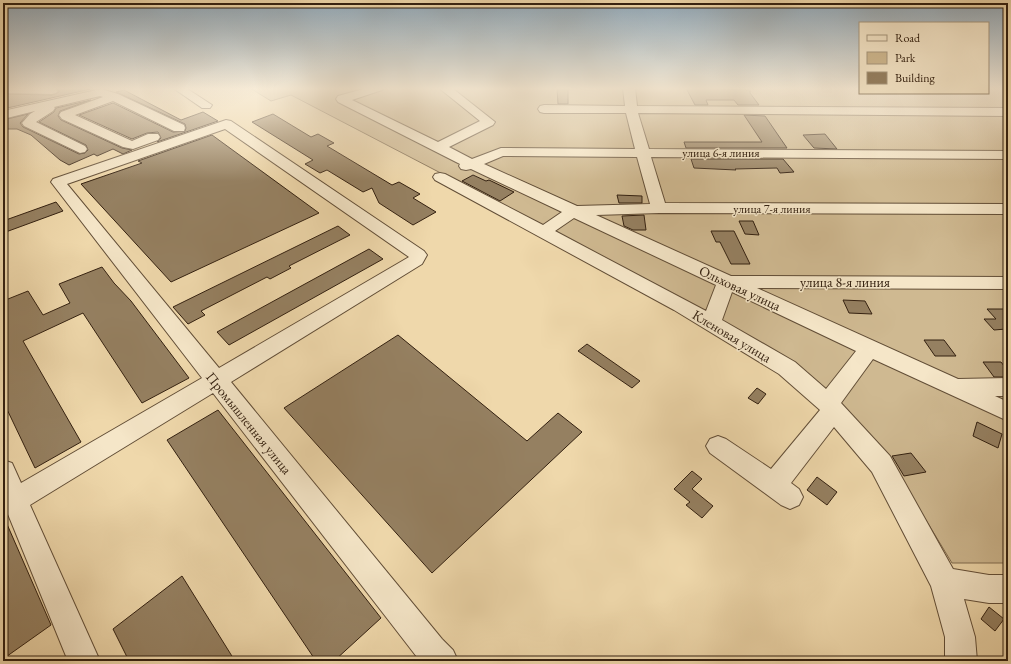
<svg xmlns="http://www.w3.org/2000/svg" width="1011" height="664" font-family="'EB Garamond',serif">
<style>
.green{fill:#cfb991;stroke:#816c50}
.building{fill:#958061;stroke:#332010}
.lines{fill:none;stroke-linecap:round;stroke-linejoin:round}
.minor-casing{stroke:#624e37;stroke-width:2}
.minor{fill:#f5e6c8;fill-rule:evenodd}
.labels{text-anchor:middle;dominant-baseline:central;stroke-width:3;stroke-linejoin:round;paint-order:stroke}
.far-street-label{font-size:12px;fill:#332010;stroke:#f5e6c8}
.street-label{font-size:14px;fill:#332010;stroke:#f5e6c8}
</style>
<rect width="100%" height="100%" fill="#efd8ab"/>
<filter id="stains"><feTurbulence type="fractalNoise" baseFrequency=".005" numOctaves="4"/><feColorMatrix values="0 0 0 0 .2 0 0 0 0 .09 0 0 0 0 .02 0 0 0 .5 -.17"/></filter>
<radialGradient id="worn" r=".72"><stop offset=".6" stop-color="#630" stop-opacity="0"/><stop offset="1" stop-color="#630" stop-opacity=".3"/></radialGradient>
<!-- green -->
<path class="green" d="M250 88H860V93H988V88H1008V563H952L884 451 803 379 456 181 291 95 271 101Z"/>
<!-- building -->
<path class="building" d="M55 88H95L3 109V94L52 95 59 92V90Z
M557 88H568V104H558Z
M686 88 750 90V93L759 105H738L734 100H706L708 105H695Z
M124 90 181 120 203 112 218 121 157 142 161 138 158 132 147 133 132 139 79 115 113 103 173 132 185 131 186 128 185 124 116 92Z
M91 100 60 111 58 116 61 120 122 148 132 150 123 154 113 149 97 156 94 154 69 165 60 160 31 135 17 129H3V120L28 114 20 123 23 127 79 154 85 153 88 150 86 145 39 122 54 112 56 108Z
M273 114 311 137 318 134 334 143 327 146 392 185 399 182 420 194 413 198 436 212 413 225 379 203 372 188 363 192 327 170 320 173 305 164 313 160 252 122Z
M744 115 765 116 787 148H686L684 142H762Z
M825 134 837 149 814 148 803 135Z
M212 135 319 213 171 282 81 184 142 163 138 161Z
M691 159H783L794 172 780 173 777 168 735 169 736 170 694 168Z
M473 175 486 181 489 180 514 192 500 201 462 181Z
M617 195 642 196V203H619Z
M56 202 63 211 3 233V221Z
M644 215 646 230H633L624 226 622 216Z
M739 221H753L759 235 745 234Z
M338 226 350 235 289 266 291 268 270 279 267 277 201 311 205 315 188 324 173 307Z
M711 231H734L750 264H731L720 242H716Z
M369 249 383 259 229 345 217 332Z
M102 267 114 283 131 301 189 378 142 403 83 313 23 341 81 442 35 468 3 401V301L28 291 43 315 70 303 59 284Z
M843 300 865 301 872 314 849 313Z
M987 309H1008V331L1006 329 994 330 984 319H996Z
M398 335 527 441 558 413 582 432 432 573 284 408Z
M924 340H944L956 356H935Z
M587 344 640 381 632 388 578 351Z
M983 362H1001L1008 371V377H994Z
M757 388 766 394 758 404 748 398Z
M218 410 381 618 334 661H316L167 440Z
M977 422 1002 434 998 448 973 436Z
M911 453 926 472 904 476 892 456Z
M692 471 702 479 692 489 713 506 702 518 686 505 690 502 674 489Z
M817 477 837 492 827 505 807 490Z
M3 515 51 625 3 659Z
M182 576 235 661H129L113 629Z
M989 607 1004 619 995 631 981 619Z"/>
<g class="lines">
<!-- minor casing -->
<g class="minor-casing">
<path id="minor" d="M3 88H53L58 91 56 93 52 94 3 93Z
M173 88H186L212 105 210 108H202Z
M367 88H384L382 90 352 100 438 142 480 121 439 88H452L495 122 493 125 449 147 472 159 501 148 635 149 626 113H544L540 112 538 109 540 106 544 105 625 106 623 88H635L637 106 1008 108V116L638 113 649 149 1008 151V159L651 157 665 203 1008 204V214L659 213 596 215 731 276 1008 277V289L757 288 958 379 1008 378V396H995L1008 402V421L873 359 841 403 890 456 953 569 989 575H1008V603H989L964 599 975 637 977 661H945V637L931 586 872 472 834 427 791 483 799 489 803 497 799 505 790 509 781 505 710 453 706 446 710 439 718 436 726 439 771 469 820 410 779 374 674 310 435 180 433 177 435 174 440 173 445 174 543 225 562 212 471 169 466 170 461 169 459 166 460 164 338 102 336 99 338 96ZM503 156 637 157 650 204 577 206 484 164ZM574 218 716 285 706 311 555 231ZM732 292 856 351 826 389 795 362 722 320Z
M101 89 118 94 184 125 185 128 184 131H174L113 101 75 115 132 141 148 134H158L160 137 158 140 133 149 123 147 62 119 59 115 61 112 103 97 100 96 54 107 55 108 53 111 36 122 85 146 87 149 85 152 80 153 24 126 22 123 30 114 35 111 3 119V111Z
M226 120 231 121 424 251 427 255 422 264 231 382 442 639 453 650 458 661H420L213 393 30 505 100 661H68L3 502V460L12 463 21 483 202 378 51 182 53 179ZM225 129 409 257 219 368 67 184Z"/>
</g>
<!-- minor -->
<use href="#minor" class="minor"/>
</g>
<!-- sky -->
<linearGradient id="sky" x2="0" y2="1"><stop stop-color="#91a9ba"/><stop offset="0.49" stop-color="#f8edd9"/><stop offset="1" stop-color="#f8edd9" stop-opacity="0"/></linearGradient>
<rect width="1011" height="181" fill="url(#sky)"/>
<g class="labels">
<!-- far-street labels -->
<g class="far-street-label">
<text x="721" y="153">улица 6-я линия</text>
<text x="772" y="209">улица 7-я линия</text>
</g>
<!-- street labels -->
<g class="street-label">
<text x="845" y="282">улица 8-я линия</text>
<text transform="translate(740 288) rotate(25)">Ольховая улица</text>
<text transform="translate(732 336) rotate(31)">Кленовая улица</text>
<text transform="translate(249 423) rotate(51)">Промышленная улица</text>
</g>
</g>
<!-- margin -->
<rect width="1011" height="664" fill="none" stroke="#efd8ab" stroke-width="16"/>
<rect x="4" y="4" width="1003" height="656" fill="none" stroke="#332010" stroke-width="2"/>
<rect x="8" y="8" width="995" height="648" fill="none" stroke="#332010"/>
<!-- legend -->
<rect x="859" y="22" width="130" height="72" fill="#f5e6c8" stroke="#a7977e"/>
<rect x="867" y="35" width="20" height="6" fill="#f5e6c8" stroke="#a7977e"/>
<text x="895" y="42" font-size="12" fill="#332010">Road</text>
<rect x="867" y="52" width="20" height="12" fill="#cfb991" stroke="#a7977e"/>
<text x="895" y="62" font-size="12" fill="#332010">Park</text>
<rect x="867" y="72" width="20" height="12" fill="#958061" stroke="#a7977e"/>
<text x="895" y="82" font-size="12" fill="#332010">Building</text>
<rect width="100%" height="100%" filter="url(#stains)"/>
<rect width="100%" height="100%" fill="url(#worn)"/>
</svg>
